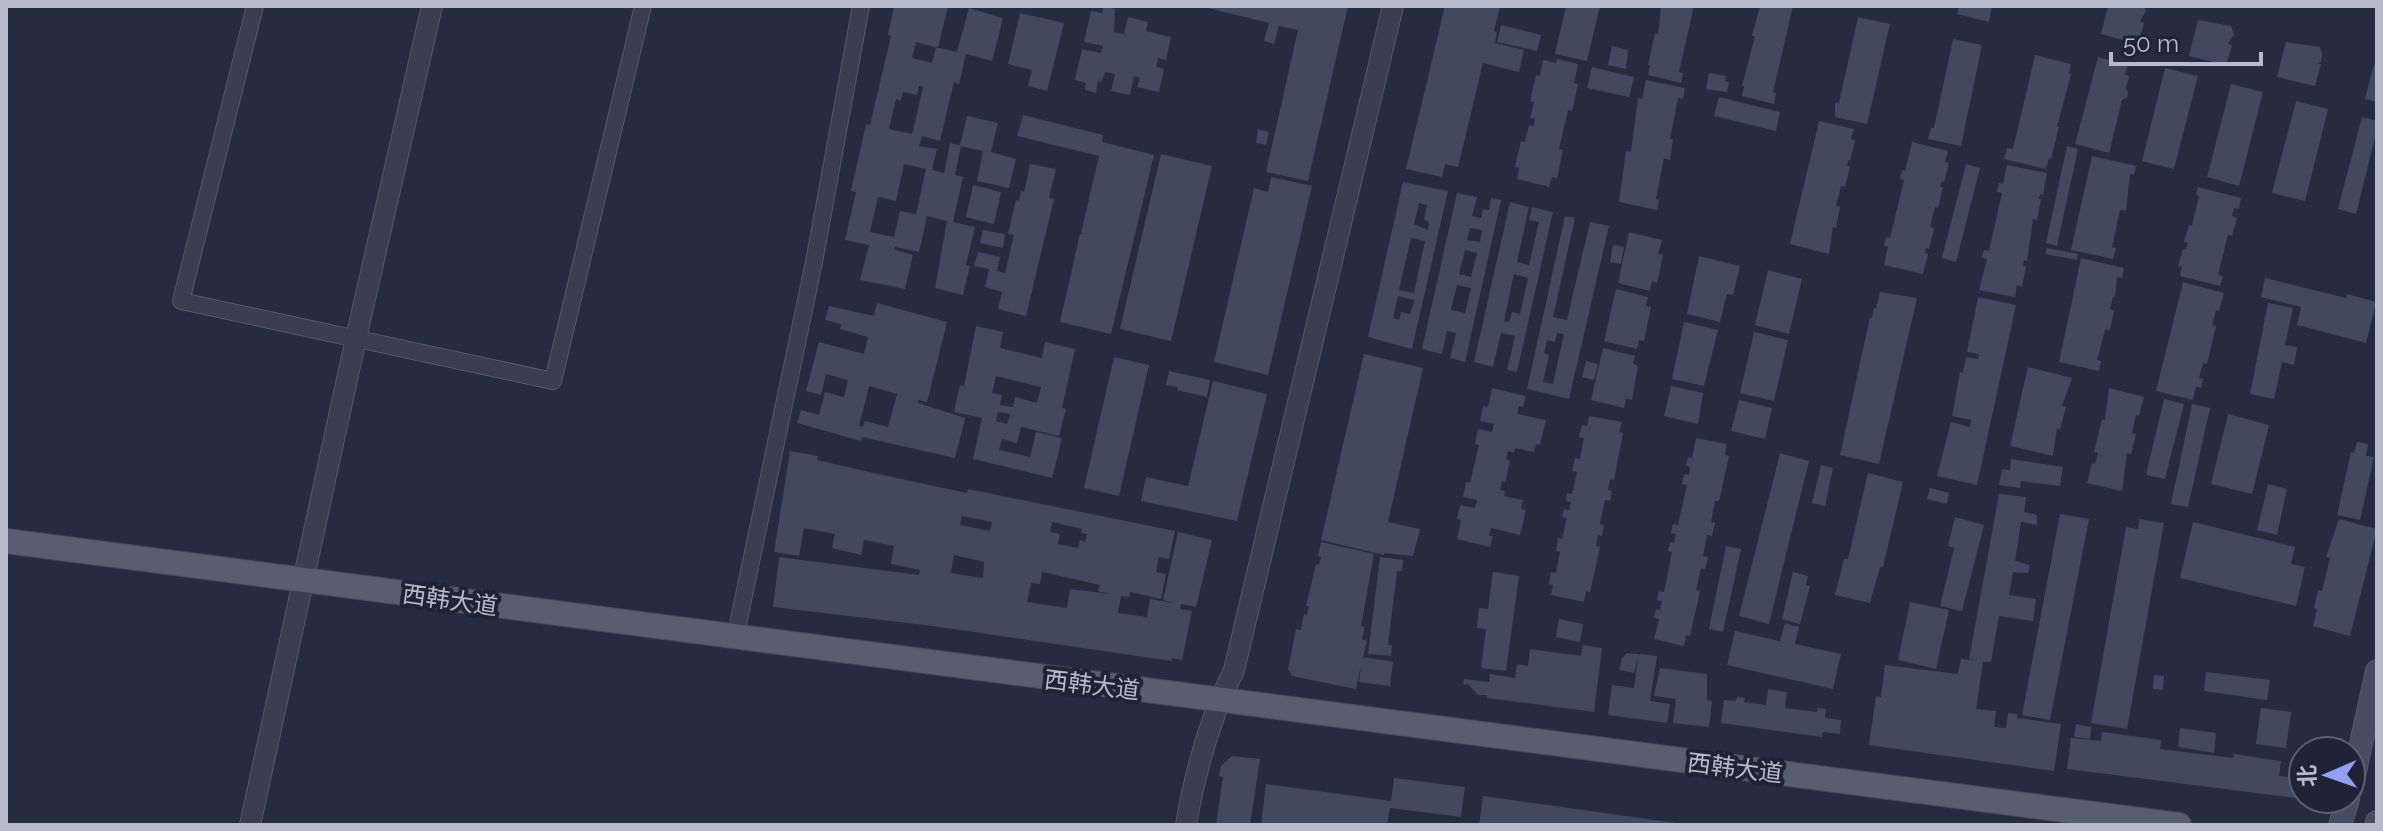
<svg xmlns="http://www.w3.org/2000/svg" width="2383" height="831" font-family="Raleway,'Noto Sans SC',sans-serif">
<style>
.building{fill:#424860;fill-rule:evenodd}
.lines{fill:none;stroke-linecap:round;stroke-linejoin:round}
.minor-casing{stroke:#55596a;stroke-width:18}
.tertiary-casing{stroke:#55596a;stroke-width:22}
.secondary-casing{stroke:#55596a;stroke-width:24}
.primary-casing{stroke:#444759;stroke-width:26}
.minor{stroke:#3a3e50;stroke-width:16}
.tertiary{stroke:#3a3e50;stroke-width:20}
.secondary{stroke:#484c63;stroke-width:22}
.primary{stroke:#585d70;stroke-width:24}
.labels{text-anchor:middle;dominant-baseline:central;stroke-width:8;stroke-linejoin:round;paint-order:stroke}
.street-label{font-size:24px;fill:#b7baca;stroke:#1f2335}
</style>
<rect width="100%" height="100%" fill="#262b40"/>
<!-- building -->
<path class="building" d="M894 6H948L938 48 916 42 912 58 932 63 936 47 957 52 969 8 1003 18 992 61 966 54 959 84 954 82 940 141 922 136 919 146 937 149 932 170 944 173 950 143 960 145 967 116 998 123 991 152 1016 159 1009 188 977 181 983 151 961 146 955 175 963 177 953 222 975 227 966 265 970 266 963 295 935 288 947 221 927 216 919 252 895 247V250L913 255 905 289 860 280 869 245 845 240 856 192 851 191 866 124 870 125 891 36 888 35ZM919 86 923 87 912 134 889 129 896 99 901 101 903 92 917 95ZM904 164 926 169 916 214 900 211 894 237 870 232 878 197 896 201Z
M1104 6 1115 9 1114 32 1124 34 1128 17 1148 22 1146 31 1171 37 1166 60 1158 58 1156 67 1164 69 1159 92 1137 87 1140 78 1134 76 1130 95 1111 91 1115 74 1105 72 1102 82 1098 81 1096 93 1085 90 1086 83 1075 80 1082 49 1101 53 1103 46 1084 42 1091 11 1102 13Z
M1200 6H1348L1308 181 1266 172 1298 30 1279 26 1274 44 1264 41 1269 23Z
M1445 6H1500L1494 31 1497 32 1495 43 1524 50 1519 72 1483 63 1458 167 1445 164 1442 177 1406 169Z
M1566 6H1600L1587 61 1555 54Z
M1661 6H1694L1679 72 1683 73 1681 83 1648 75 1650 65H1648L1655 33 1658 34Z
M1760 6H1793L1773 92 1776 93 1774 104 1742 96 1744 86H1742L1755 36H1752Z
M1959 6H1992L1989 22 1957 14Z
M2108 6H2143L2146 11 2140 21 2144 23 2138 44 2101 34Z
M1020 13 1064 23 1047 91 1028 86 1032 70 1008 64Z
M1858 17 1890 24 1867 124 1835 117V103H1839Z
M2198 20 2231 26 2234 35 2228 43 2232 46 2226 65 2189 56Z
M1501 25 1541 35 1537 51 1497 42Z
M1953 39 1982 45 1961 146 1928 139 1931 128H1934Z
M2286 42 2320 47 2322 54 2321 62 2317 64H2321L2315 86 2277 77Z
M1612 46 1628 50 1626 69 1608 65Z
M2035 55 2071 64 2069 74H2071L2057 127H2059L2051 159 2049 158 2046 169 2004 159 2007 148 2013 149Z
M2098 57 2128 65 2125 74 2129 76 2126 88 2128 92 2127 98 2122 100 2109 153 2075 144Z
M1557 59 1578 64 1574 83 1578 84 1572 111 1568 110 1559 149 1563 150 1557 178 1552 177 1549 187 1517 179 1519 168 1515 167 1521 141 1525 142 1529 125 1534 126 1535 119 1530 118 1534 102 1530 101 1536 75 1540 76 1543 60 1556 63Z
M2374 64 2377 65V102L2365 99Z
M1592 67 1634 77 1629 97 1587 88Z
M2165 68 2198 76 2174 169 2142 161Z
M1709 73 1726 76 1725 81 1729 82 1727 92 1706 89Z
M1646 80 1685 88 1683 99 1678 98 1670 139H1673L1670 160 1664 158 1656 199 1659 200 1657 210 1619 202 1626 151 1631 152 1638 98 1642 99Z
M2231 84 2263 92 2239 186 2207 177Z
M1719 97 1780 112 1776 131 1714 116Z
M2296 101 2328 109 2305 201 2272 193Z
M1023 115 1103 135 1102 142 1154 155 1111 334 1060 322 1080 234H1083L1081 233 1099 156 1017 136Z
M2362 117 2377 121V129L2356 214 2338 209Z
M1819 121 1854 129 1851 139 1855 140 1850 161 1848 160 1847 166 1850 167 1845 187 1841 186 1836 206 1840 207 1836 228 1833 227 1829 254 1790 244Z
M1258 129 1269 132 1266 145 1256 143Z
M1912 142 1948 151 1945 162 1949 163 1944 182 1942 181 1940 187H1943L1938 208 1935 207 1930 227 1934 228 1929 249 1926 248 1925 253 1928 254 1923 274 1884 265 1888 247 1884 246 1886 237 1890 238 1904 180 1900 179 1902 170 1905 171Z
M2067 146 2078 149 2057 246 2046 243Z
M1161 154 1212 166 1171 341 1120 329Z
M2092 156 2136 166 2134 175 2130 174 2126 211 2120 210 2112 247 2116 248 2113 259 2071 250Z
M1030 164 1056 169 1049 198 1054 199 1026 316 998 309 1002 292 985 287 989 269 974 266 978 252 1000 257 997 271 1005 273 1014 235 1008 234 1016 200 1019 201 1021 191 1024 192Z
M1966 164 1980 168 1956 262 1942 258Z
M2007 165 2047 173 2043 195 2040 194 2039 199H2041L2037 220 2033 219 2027 261 2024 260 2023 266H2026L2022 287 2017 285 2015 297 1979 290 1987 259 1982 258 1984 250 1989 251 2002 193 1997 192 1999 183 2003 184Z
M1271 177 1312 186 1268 375 1214 362 1254 188 1268 192Z
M1403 182 1448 191 1412 349 1368 337ZM1419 203 1427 205 1424 220 1429 222 1428 230 1414 224ZM1411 238 1425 241 1414 293 1399 290ZM1398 296 1415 300 1410 314 1401 312 1399 320 1393 318Z
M973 185 1001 192 994 224 966 217Z
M2198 187 2241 198 2239 209 2234 208 2232 216 2237 218 2232 236 2228 235 2218 275 2223 276 2220 286 2180 276 2182 267 2178 266 2183 249H2186L2188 243 2184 242 2189 225 2192 226 2199 196 2196 195Z
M1457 193 1477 197 1472 216 1481 218 1483 209 1489 210 1491 198 1501 200 1465 362 1450 358 1456 333 1447 331 1442 354 1422 349ZM1470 228 1482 230 1480 242 1467 240ZM1465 250 1477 253 1471 277 1459 274ZM1457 285 1471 288 1465 313 1451 310Z
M1510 202 1529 207 1517 262 1529 265 1539 222 1529 220 1532 207 1553 212 1517 372 1507 370 1515 336 1501 333 1493 367 1474 362ZM1514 274 1528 278 1520 314 1512 312 1509 322 1504 321Z
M1565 216 1575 218 1553 317 1567 320 1590 222 1609 226 1569 399 1527 389ZM1557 333 1564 334 1553 384 1543 382 1549 355 1544 353 1547 340 1555 342Z
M983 230 1005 234 1003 248 980 243Z
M1629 232 1662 240 1658 254 1663 255 1657 283 1652 281 1650 291 1618 283Z
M1613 245 1624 247 1621 264 1610 262Z
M2047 248 2078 254 2077 260 2045 254Z
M1699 256 1740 266 1733 295 1727 294 1720 322 1687 314Z
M2081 258 2124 268 2122 278 2117 277 2115 297H2113L2110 309 2114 310 2110 330 2105 329 2100 349 2097 360 2101 361 2099 371 2059 362Z
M1768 270 1802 279 1789 334 1755 325Z
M2265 278 2346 298 2347 294 2376 302 2366 343 2297 325 2301 307 2261 297Z
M2183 282 2224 293 2219 311 2216 310 2212 325 2216 326 2207 364 2203 363 2199 378 2203 379 2201 388 2196 386 2193 400 2156 391Z
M1616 289 1648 297 1646 306 1651 307 1644 341 1639 340 1637 349 1604 341Z
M1880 292 1917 298 1879 464 1840 455 1870 317 1872 318 1874 308 1876 309Z
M1978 297 2016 305 1977 485 1937 476 1951 422 1970 427 1971 420 1952 416 1960 372 1963 373 1966 357 1978 359 1979 354 1967 352Z
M877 303 947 322 927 402 918 400V403L965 418 955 458 862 437 861 441 797 423 801 410 819 415 825 392 844 397 848 380 826 374 821 395 806 391 819 342 864 354 868 337 840 329 841 324 825 320 829 306 874 316ZM869 386 897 394 888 427 865 421 863 427 859 426Z
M2268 303 2293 308 2285 345 2297 347 2294 365 2282 362 2274 399 2250 394Z
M1684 322 1718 330 1704 386 1672 379Z
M976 326 1003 332 1000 348 1042 358 1045 342 1075 349 1062 408 1066 409 1059 436 1021 427 1017 443 1002 439 999 450 1030 457 1036 432 1062 438 1052 478 973 459 982 418 954 412 960 385 964 386ZM996 376 1041 387 1037 403 1015 397 1013 407 1000 405 1002 395 992 393ZM998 412 1010 414 1007 424 996 421Z
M1754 332 1788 340 1774 401 1740 393Z
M1603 348 1635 356 1633 364 1638 366 1632 400 1626 398 1624 408 1591 400Z
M1364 354 1423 368 1388 522 1420 529 1413 556 1384 553V555L1321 540Z
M1114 357 1149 365 1119 496 1084 488Z
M1586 361 1598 364 1594 380 1582 377Z
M2028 367 2072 378 2062 406 2066 407 2060 429 2057 428 2053 456 2010 446Z
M1169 371 1210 380 1207 397 1177 390 1178 387 1166 385Z
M1213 381 1267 394 1237 521 1141 501 1146 477 1188 486Z
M1671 386 1703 393 1698 424 1664 416Z
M1492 388 1526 396 1523 407 1519 406 1517 414 1546 420 1540 445 1536 444 1534 452 1515 448 1514 453 1508 451 1506 459 1510 461 1505 482 1502 481 1500 490 1505 491 1504 496 1523 500 1521 509 1526 510 1520 535 1491 528 1489 536H1493L1490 547 1457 539 1461 520 1457 519 1460 505 1475 508 1477 500 1463 497 1466 482 1470 483 1479 445 1475 444 1478 429 1492 432 1494 424 1480 421 1483 406 1488 407Z
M2109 388 2144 397 2139 416 2136 415 2132 433 2136 434 2131 454 2127 453 2122 491 2087 483 2092 463 2095 464 2098 453 2094 452 2102 419 2105 420Z
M2164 399 2184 404 2165 479 2146 475Z
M1739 400 1772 408 1765 439 1731 431Z
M2192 404 2210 408 2188 507 2171 504Z
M2228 414 2269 425 2252 494 2211 484Z
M1589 416 1622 422 1619 432 1623 433 1614 480 1610 479 1608 490 1612 491 1610 501 1605 500 1600 524 1604 525 1602 536 1598 535 1596 546 1600 547 1590 592 1586 591 1584 602 1551 595 1553 585 1549 584 1551 572 1556 573 1560 552 1556 551 1558 538 1562 539 1567 518 1562 517 1564 509 1569 510 1571 502 1566 501 1567 493 1572 494 1577 472 1572 471 1575 458 1580 459 1584 438 1579 437 1582 425 1587 426Z
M1696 438 1727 444 1725 455 1729 456 1719 501H1715L1711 522 1715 523 1712 536 1707 535 1703 556 1708 557 1705 569 1701 568 1696 590 1700 591 1690 636 1686 635 1684 646 1654 639 1659 619 1654 618 1656 609 1660 610 1662 601 1657 600 1659 591 1664 592 1672 552 1668 551 1670 542 1674 543 1676 534 1671 533 1673 524 1678 525 1687 485 1682 484 1684 474 1689 475 1690 467 1686 466 1688 457 1692 458Z
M2357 442 2368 444 2366 456 2374 457 2360 520 2337 515 2351 452 2354 453Z
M790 451 818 456 817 460 878 474 967 493 968 489 1175 531 1169 559 1159 557 1156 572 1166 574 1161 599 1130 592 1129 597 1121 596 1118 613 1147 617 1150 599 1174 603 1163 600 1178 532 1212 540 1196 607 1181 604 1180 609 1192 611 1182 660 1172 658V661L933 626 773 607 779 557 919 575 920 570 891 564 894 546 864 540 861 555 832 548 835 534 804 528 799 556 774 552ZM962 516 992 522 990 531 960 525ZM1052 522 1082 529 1081 533 1087 534 1085 542 1080 540 1078 548 1058 544 1060 534 1050 532ZM954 555 984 562 983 578 951 573ZM1042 572 1100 585 1098 591 1110 594 1070 589 1067 608 1027 602 1031 583 1040 584Z
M1780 453 1809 461 1769 624 1739 616Z
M2011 459 2063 467 2060 486 2021 481 2020 488 1999 485 2002 469 2010 470Z
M1821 465 1833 468 1825 506 1812 503Z
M1868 473 1903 482 1883 567H1880L1870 603 1835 595 1844 559H1848Z
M2268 484 2287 489 2277 535 2257 530Z
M1930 488 1949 493 1947 504 1927 499Z
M1999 494 2026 497 2024 512 2037 515V525L2021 522 2015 561 2030 565 2028 573 2013 572 2009 595 2036 599 2033 621 1999 616 1991 662H1983L1976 709 1996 711 1994 727 2006 728 2008 713 2017 714V718L2061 724 2054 771 1869 745 1876 696 1881 697 1885 665 1958 674 1961 659 1978 661 1969 659Z
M2060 514 2089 519 2050 720 2022 715Z
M1955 517 1984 525 1962 611 1940 606 1954 548 1948 546Z
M2139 519 2164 523 2127 729 2091 723 2126 527 2138 529Z
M2339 519 2377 529 2350 636 2313 626 2317 609 2314 608 2318 590 2322 591 2330 558 2326 557Z
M2193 522 2295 547 2291 564 2305 567 2296 606 2180 578Z
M1321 542 1374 554 1361 626 1365 627 1362 639 1367 641 1363 657 1393 662 1390 686 1359 682 1361 665 1356 689 1292 676 1288 669 1296 629 1301 630 1304 614 1307 615 1309 606H1306L1316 564 1319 565 1321 557 1318 556Z
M1726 546 1741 549 1723 632 1709 629Z
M1380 557 1403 560 1402 571H1397L1388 645H1392L1391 656 1368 654Z
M1493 572 1519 576 1506 671 1481 668 1486 629 1477 628 1479 608 1488 609Z
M1793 572 1808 576 1806 585 1810 586 1800 624 1782 619Z
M1910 602 1949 610 1936 669 1898 660Z
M1559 619 1583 624 1580 642 1556 637Z
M1785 623 1799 627 1795 644 1841 654 1833 689 1727 665 1735 631 1780 641Z
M1583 645 1602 648 1594 712 1487 698V695H1478L1469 685 1463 684 1464 679 1489 682 1490 674 1515 678 1517 664 1528 666 1530 649 1581 656Z
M1627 653 1638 654V657L1639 654 1657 656 1650 701 1670 704 1667 723 1608 715 1612 685 1634 688 1638 657 1634 673 1619 670 1622 658Z
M1660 668 1707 674V700L1712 701 1709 727 1673 723 1676 699 1654 696Z
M2206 672 2270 680 2267 700 2204 691Z
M2154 675 2164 676 2163 690 2153 689Z
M1768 689 1787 692 1785 708 1817 712 1818 708 1826 709 1825 718 1841 720 1840 734 1823 732 1822 737 1721 723 1724 700 1736 701 1737 697 1745 698 1744 702 1766 705Z
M2261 708 2291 712 2286 748 2256 744Z
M2076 724 2091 727 2090 739 2074 737Z
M2180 728 2216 733 2214 753 2178 747Z
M2102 732 2161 740 2160 749 2233 758 2234 754 2281 761 2279 776 2298 778 2300 757H2303V799L2067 769 2071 738 2101 741Z
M1232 756 1260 759 1250 825H1216L1223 777 1219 776 1221 766Z
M1394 778 1465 787 1461 817 1390 808 1387 825H1261L1266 784 1391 801Z
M1483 796 1676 823V825H1479Z"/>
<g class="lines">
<!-- minor casing -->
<g class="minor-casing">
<path id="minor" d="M255 6 181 301 553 381 643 6
M735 638 814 262 861 6"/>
</g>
<!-- tertiary casing -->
<g class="tertiary-casing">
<path id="tertiary" d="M250 825 356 338 432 6
M1186 825C1195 772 1210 718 1234 670L1393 6"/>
</g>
<!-- secondary casing -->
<g class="secondary-casing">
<path id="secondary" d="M2351 789 2377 671
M2340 825 2348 799
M2376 825 2377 822"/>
</g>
<!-- primary casing -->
<g class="primary-casing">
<path id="primary" d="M6 541 2179 825"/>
</g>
<!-- minor -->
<use href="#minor" class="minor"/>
<!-- tertiary -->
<use href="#tertiary" class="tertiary"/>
<!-- secondary -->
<use href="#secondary" class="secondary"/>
<!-- primary -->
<use href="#primary" class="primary"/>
</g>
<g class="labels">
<!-- street labels -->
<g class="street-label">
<text transform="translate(450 600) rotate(8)">西韩大道</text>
<text transform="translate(1092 685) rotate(7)">西韩大道</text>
<text transform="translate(1735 768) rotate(7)">西韩大道</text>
</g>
</g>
<!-- border -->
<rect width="2383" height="831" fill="none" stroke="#b7baca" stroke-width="16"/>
<!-- north arrow -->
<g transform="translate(2327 775) rotate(268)"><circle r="38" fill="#1f2335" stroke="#5c5f71" stroke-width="2"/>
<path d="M0-6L14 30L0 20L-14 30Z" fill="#91a0f5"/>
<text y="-12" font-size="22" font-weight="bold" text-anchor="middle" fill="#b7baca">北</text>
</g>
<!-- scale -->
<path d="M2111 52v12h150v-12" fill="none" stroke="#b7baca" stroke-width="4"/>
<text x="2123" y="52" font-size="24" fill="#b7baca" stroke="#1f2335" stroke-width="6" paint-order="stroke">50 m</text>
</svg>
